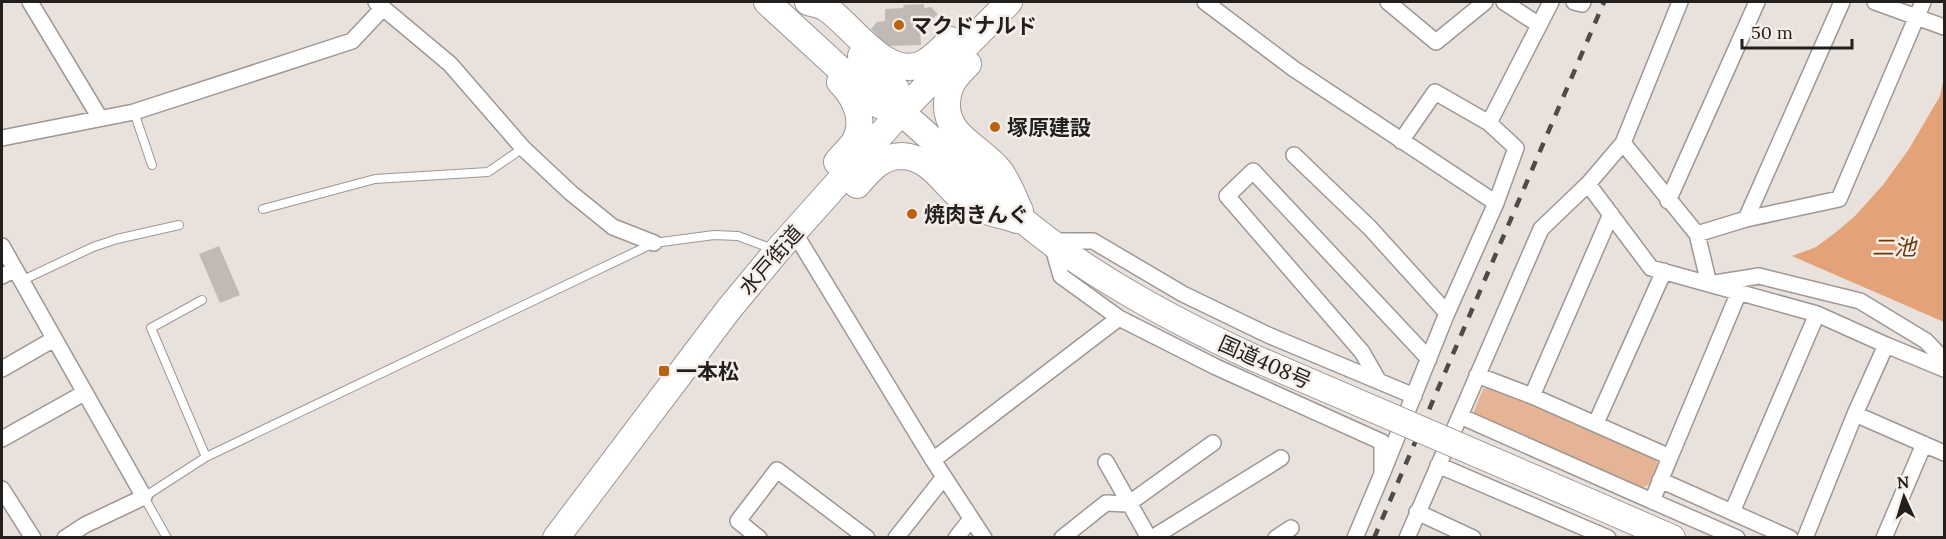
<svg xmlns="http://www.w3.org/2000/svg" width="1946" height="539" font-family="Lora,'Noto Sans JP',serif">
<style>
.green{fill:#e5b495}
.water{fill:#e3a277}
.building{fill:#c0b9b4}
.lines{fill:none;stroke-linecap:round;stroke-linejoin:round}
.service-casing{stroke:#9f9793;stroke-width:10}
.minor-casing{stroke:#9f9793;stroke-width:18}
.trunk-casing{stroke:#9f9793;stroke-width:28}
.service{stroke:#fff;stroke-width:8}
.minor{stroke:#fff;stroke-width:15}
.trunk{stroke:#fff;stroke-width:26}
.rail{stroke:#4f4b49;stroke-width:4.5;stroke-dasharray:10 10;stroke-linecap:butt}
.trunk-bridge-casing{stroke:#9f9793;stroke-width:28;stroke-linecap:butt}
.trunk-bridge{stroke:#fff;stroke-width:26}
.poi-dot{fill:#bd610e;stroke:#f6eee9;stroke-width:2}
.labels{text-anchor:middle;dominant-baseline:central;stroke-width:5;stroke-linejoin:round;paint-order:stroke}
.poi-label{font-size:21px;font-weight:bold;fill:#221f1d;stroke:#f6eee9;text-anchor:start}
.street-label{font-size:21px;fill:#221f1d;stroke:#f6eee9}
.water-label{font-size:22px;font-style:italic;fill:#703600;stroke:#f6eee9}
</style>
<rect width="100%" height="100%" fill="#e8e1dc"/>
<!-- green -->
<path class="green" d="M1494 385 1652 452 1658 464 1649 484 1640 490 1478 422 1474 411 1483 389Z"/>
<!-- water -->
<path class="water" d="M1944 78V322L1792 256 1816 247 1835 233 1855 216 1883 185 1909 149 1940 96Z"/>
<!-- building -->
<path class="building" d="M924 4V8L931 7 938 14 920 29 921 45 887 46 871 29 877 22 885 21V9L903 8 904 5Z
M219 246 240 295 220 303 199 254Z"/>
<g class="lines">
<!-- service casing -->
<g class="service-casing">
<path id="service" d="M134 112 152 165
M263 209 375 179 488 172 523 148
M21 281 93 247 117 239 179 225
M202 300 151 328 206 457
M167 538 144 497 206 457 654 243 714 235 738 236 773 249"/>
</g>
<!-- minor casing -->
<g class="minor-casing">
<path id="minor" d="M30 2 100 118
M376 2 450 64 523 148 571 193 613 227 654 243
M1205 2 1294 69 1496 203
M1388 2 1436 42 1485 2
M1504 2 1539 25
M1574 2 1582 4 1583 2
M1875 2 1944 27
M2 138 134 112 352 41 383 8
M1401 141 1435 92 1489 123
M1623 143 1697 234 1746 219 1839 199 1923 2
M1294 155 1370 228 1447 313
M1588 184 1651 268 1817 314 1886 345 1944 369
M1668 201 1757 2
M1611 214 1532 396 1670 457 1652 501 1737 538
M1746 219 1842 2
M794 232 933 460 984 538
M1697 234 1709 284 1759 276 1860 301 1926 341 1944 360
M2 246 144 497 85 525 65 538
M2 276 15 269
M2 369 54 339
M1477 375 1532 396
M1378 380 1362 352 1227 196 1253 171 1429 359
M1855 414 1944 453
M1460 416 1652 501
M1596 423 1664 271
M2 439 84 393
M1670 457 1739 292
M933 460 1119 318
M1106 462 1149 538
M1438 465 1608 538
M1382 474V442L1216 367 1119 318 1061 276 1051 241H1093L1183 294 1268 335 1414 396
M1660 480 1790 538
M2 489 33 538
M1417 512 1473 538
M1732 512 1817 314
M759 538 738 521 777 470 867 538
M896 538 944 477
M956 538 971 519
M1062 538 1106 503 1128 504 1213 443
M1152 538 1281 458
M1276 538 1291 528
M1355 538 1382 474 1447 313 1496 203 1516 148 1489 123 1551 2
M1407 538 1541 229 1588 184 1623 143 1680 2
M1805 538 1855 414 1886 345
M1884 538 1924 444"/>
</g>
<!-- trunk casing -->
<g class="trunk-casing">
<path id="trunk" d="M767 2 879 105 901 112C943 148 982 187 1025 222 1092 277 1173 320 1252 357
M808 2C814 4 821 5 826 8 852 25 886 80 922 64 933 59 942 48 951 40
M861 56 896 89 901 112
M968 64C956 76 948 84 947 103 945 136 981 147 999 170 1008 181 1014 198 1020 211
M837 162C842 156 848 150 853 144 867 123 856 98 840 82
M857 185C870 170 881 156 902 156 932 157 946 188 968 204 979 211 1003 215 1017 220
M1594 504 1672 538
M556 538 729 309 777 251 901 112 1009 2"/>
</g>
<!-- service -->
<use href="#service" class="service"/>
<!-- minor -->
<use href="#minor" class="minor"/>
<!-- trunk -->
<use href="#trunk" class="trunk"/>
<!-- rail -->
<path class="rail" d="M1374 538 1604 2"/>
<!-- trunk-bridge casing -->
<g class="trunk-bridge-casing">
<path id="trunk-bridge" d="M1252 357 1594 504"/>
</g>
<!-- trunk-bridge -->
<use href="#trunk-bridge" class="trunk-bridge"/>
</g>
<!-- markers -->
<g class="poi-dot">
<circle cx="899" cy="25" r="6"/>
<circle cx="995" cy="127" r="6"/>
<circle cx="912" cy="214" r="6"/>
<rect x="658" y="365" width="12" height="12" rx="3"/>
</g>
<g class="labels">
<!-- poi labels -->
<g class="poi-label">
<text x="911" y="25">マクドナルド</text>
<text x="1007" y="127">塚原建設</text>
<text x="924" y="214">焼肉きんぐ</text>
<text x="676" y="371">一本松</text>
</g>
<!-- street labels -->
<g class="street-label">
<text transform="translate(771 260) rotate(-49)">水戸街道</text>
<text transform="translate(1265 362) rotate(24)">国道408号</text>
</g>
<!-- water labels -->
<g class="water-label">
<text x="1894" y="247">二池</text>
</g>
</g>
<!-- border -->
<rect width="1946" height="539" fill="none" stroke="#221f1d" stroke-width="6"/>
<!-- north arrow -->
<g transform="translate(1904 497) rotate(356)" stroke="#f6eee9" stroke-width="4.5" paint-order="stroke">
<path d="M0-4.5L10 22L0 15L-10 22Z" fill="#221f1d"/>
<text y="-9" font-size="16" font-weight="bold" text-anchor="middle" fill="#221f1d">N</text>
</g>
<!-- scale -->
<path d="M1742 39v9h110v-9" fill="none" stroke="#221f1d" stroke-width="3"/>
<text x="1751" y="39" font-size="18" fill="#221f1d" stroke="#f6eee9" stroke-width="4.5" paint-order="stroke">50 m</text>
</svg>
